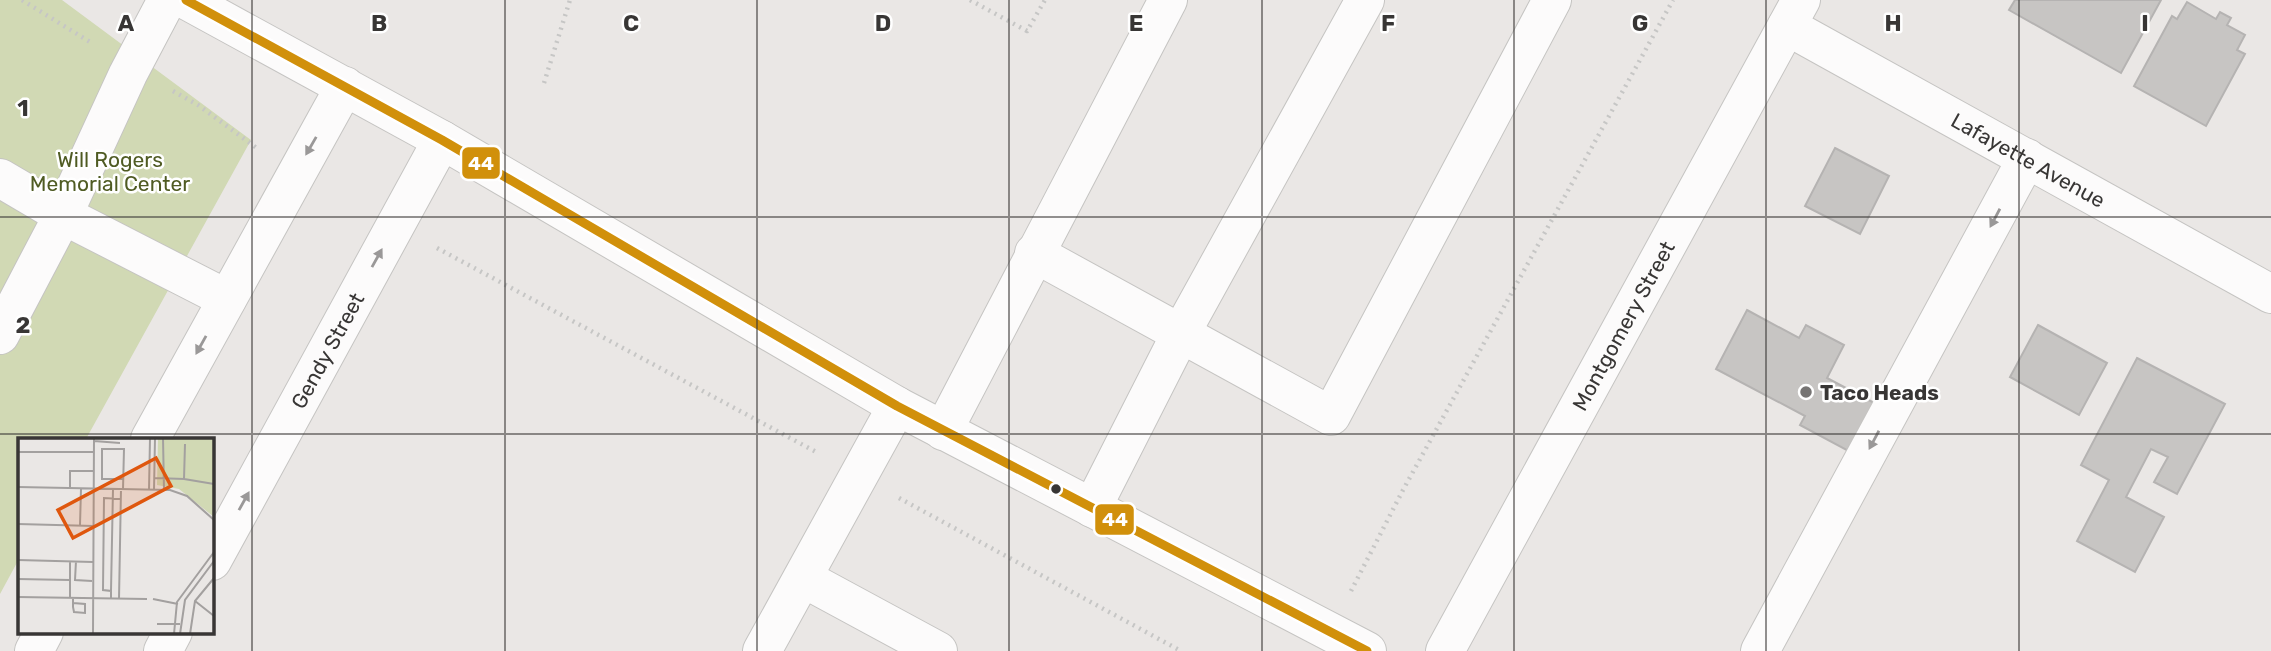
<svg xmlns="http://www.w3.org/2000/svg" width="2271" height="651" font-family="Rubik,sans-serif">
<style>
.green{fill:#d1d9b4}
.building{fill:#c7c5c3;stroke:#b5b3b2;stroke-width:2}
.lines{fill:none;stroke-linecap:round;stroke-linejoin:round}
.minor-casing{stroke:#c5c4c2;stroke-width:40}
.major-casing{stroke:#c5c4c2;stroke-width:40}
.path{stroke:#c6c6c5;stroke-width:4.5;stroke-dasharray:2 5;stroke-linecap:butt}
.minor{stroke:#fcfbfb;stroke-width:38}
.major{stroke:#fcfbfb;stroke-width:38}
.bus-1-casing{stroke:#fff;stroke-width:14}
.bus-1{stroke:#d1900b;stroke-width:9}
.oneway{fill:#9a9898}
.grid{fill:none;stroke:#383635;stroke-width:2;stroke-opacity:0.55}
.poi-dot{fill:#767473;stroke:#fff;stroke-width:2.5}
.bus-dot{fill:#383635;stroke:#fff;stroke-width:2.5}
.labels{text-anchor:middle;dominant-baseline:central;stroke-width:5;stroke-linejoin:round;paint-order:stroke}
.park-label{font-size:21px;fill:#4f5b23;stroke:#fff}
.street-label{font-size:21px;fill:#383635;stroke:#fff}
.poi-label{font-size:21px;font-weight:bold;fill:#383635;stroke:#fff;text-anchor:start}
.inset-road{fill:none;stroke:#a3a09f;stroke-width:2}
.view{fill:#df570e;fill-opacity:0.15;stroke:#df570e;stroke-width:3.5}
.inset-edge{fill:none;stroke:#383635;stroke-width:3.5}
.grid-label{font-size:23px;text-anchor:middle;font-weight:bold;fill:#383635;stroke:#fff;stroke-width:5;stroke-linejoin:round;paint-order:stroke}
.line-badge{stroke:#fff;stroke-width:2.5}
.badge-label{font-size:19px;text-anchor:middle;font-weight:bold;fill:#fff}
</style>
<rect width="100%" height="100%" fill="#eae7e5"/>
<!-- green -->
<path class="green" d="M0 0H62L251 140 86 439H19V559L0 594Z"/>
<!-- building -->
<path class="building" d="M2015 0H2161L2121 73 2009 10Z
M2187 2 2216 19 2220 12 2231 18 2227 25 2245 35 2237 50 2245 54 2206 126 2134 86 2172 16 2177 19Z
M1835 148 1889 176 1860 234 1805 206Z
M1747 310 1799 338 1806 325 1844 345 1827 378 1880 406 1854 454 1800 425 1805 416 1716 369Z
M2038 325 2107 363 2079 415 2010 377Z
M2137 358 2225 404 2177 494 2154 482 2168 457 2151 449 2126 497 2164 517 2135 572 2077 541 2109 480 2081 465Z"/>
<g class="lines">
<!-- minor casing -->
<g class="minor-casing">
<g id="minor">
<path d="M186 0 442 140 897 406 1367 651"/>
<path id="s1" d="M1787 26 2271 294"/>
<path d="M0 178 63 215 227 299"/>
<path d="M1034 253 1331 416 1552 0"/>
<path d="M0 335 63 215 128 74 167 0"/>
<path d="M943 431 1168 0"/>
<path d="M150 439 345 86"/>
<path d="M1092 508 1181 333 1365 0"/>
<path id="s2" d="M212 561 442 140"/>
<path d="M803 578 938 651"/>
<path d="M34 651 44 632"/>
<path d="M163 651 173 632"/>
<path d="M762 651 897 406"/>
<path d="M1760 651 2027 158"/>
</g>
</g>
<!-- major casing -->
<g class="major-casing">
<g id="major">
<path id="s3" d="M1445 651 1801 0"/>
</g>
</g>
<!-- path -->
<path class="path" d="M22 0 90 42
M970 0 1027 31 1045 0
M544 83 570 0
M173 91 198 105 258 149
M437 248 818 453
M899 498 1181 651
M1351 591 1403 490 1673 0"/>
<!-- minor -->
<use href="#minor" class="minor"/>
<!-- major -->
<use href="#major" class="major"/>
<!-- bus-1 casing -->
<g class="bus-1-casing">
<path id="bus-1" d="M186 0 442 140 897 406 1367 651"/>
</g>
<!-- bus-1 -->
<use href="#bus-1" class="bus-1"/>
</g>
<!-- one-way arrows -->
<defs><path id="oneway-solid" d="M-6-.8H1V-3.2L6.5 0L1 3.2V.8H-6Z" transform="scale(1.75)"/></defs>
<g class="oneway">
<use href="#oneway-solid" transform="translate(311 146) rotate(120)"/>
<use href="#oneway-solid" transform="translate(1995 218) rotate(118)"/>
<use href="#oneway-solid" transform="translate(377 258) rotate(-61)"/>
<use href="#oneway-solid" transform="translate(201 345) rotate(119)"/>
<use href="#oneway-solid" transform="translate(1874 440) rotate(118)"/>
<use href="#oneway-solid" transform="translate(244 501) rotate(-61)"/>
</g>
<!-- grid -->
<path class="grid" d="M252 0V651M505 0V651M757 0V651M1009 0V651M1262 0V651M1514 0V651M1766 0V651M2019 0V651M0 217H2271M0 434H2271"/>
<!-- markers -->
<circle class="poi-dot" cx="1806" cy="392" r="7"/>
<circle class="bus-dot" cx="1056" cy="489" r="6"/>
<g class="labels">
<!-- park labels -->
<g class="park-label">
<text x="110" y="159">Will Rogers<tspan x="110" dy="24">Memorial Center</tspan></text>
</g>
<!-- street labels -->
<g class="street-label">
<text stroke="none"><textPath href="#s1" startOffset="276">Lafayette Avenue</textPath></text>
<text stroke="none"><textPath href="#s3" startOffset="371">Montgomery Street</textPath></text>
<text stroke="none"><textPath href="#s2" startOffset="240">Gendy Street</textPath></text>
</g>
<!-- poi labels -->
<g class="poi-label">
<text x="1820" y="392">Taco Heads</text>
</g>
</g>
<!-- overview -->
<g transform="translate(18 438)">
<rect width="196" height="196" fill="#eae7e5"/>
<path d="M140 0H196V79L161 51 139 47Z" fill="#d1d9b4"/>
<path class="inset-road" d="M145 0 146 52M76 3 102 5M0 14H76M137 40 166 41 167 6M166 41 196 46M0 49 152 52 169 58 196 82M52 50V33H76M105 51 106 11H84V41H105M131 52 132 0M136 52 137 0M0 86 76 88M62 87 63 51M0 122 75 124M58 123 57 142 74 143M52 124V160M0 141 52 142M93 153 95 51M0 159 129 161M55 160V169L56 174 67 175V166L55 165M93 160V153L85 152 86 60 103 61M101 161 103 51M135 161 160 166M177 163 196 178M139 186H162M75 196 76 0M156 196 159 164 196 114M162 196 167 162 196 123M172 196 177 163 196 140"/>
<path class="view" d="M138 20 153 48 55 100 40 72Z"/>
<rect width="196" height="196" class="inset-edge"/>
</g>
<g class="grid-label">
<text x="126" y="31">A</text>
<text x="379" y="31">B</text>
<text x="631" y="31">C</text>
<text x="883" y="31">D</text>
<text x="1136" y="31">E</text>
<text x="1388" y="31">F</text>
<text x="1640" y="31">G</text>
<text x="1893" y="31">H</text>
<text x="2145" y="31">I</text>
<text x="23" y="116">1</text>
<text x="23" y="333">2</text>
</g>
<g class="line-badge">
<rect x="461" y="146" width="40" height="34" rx="7" fill="#d1900b"/>
<rect x="1094" y="503" width="41" height="33" rx="7" fill="#d1900b"/>
</g>
<g class="badge-label">
<text x="481" y="170">44</text>
<text x="1115" y="526">44</text>
</g>
</svg>
